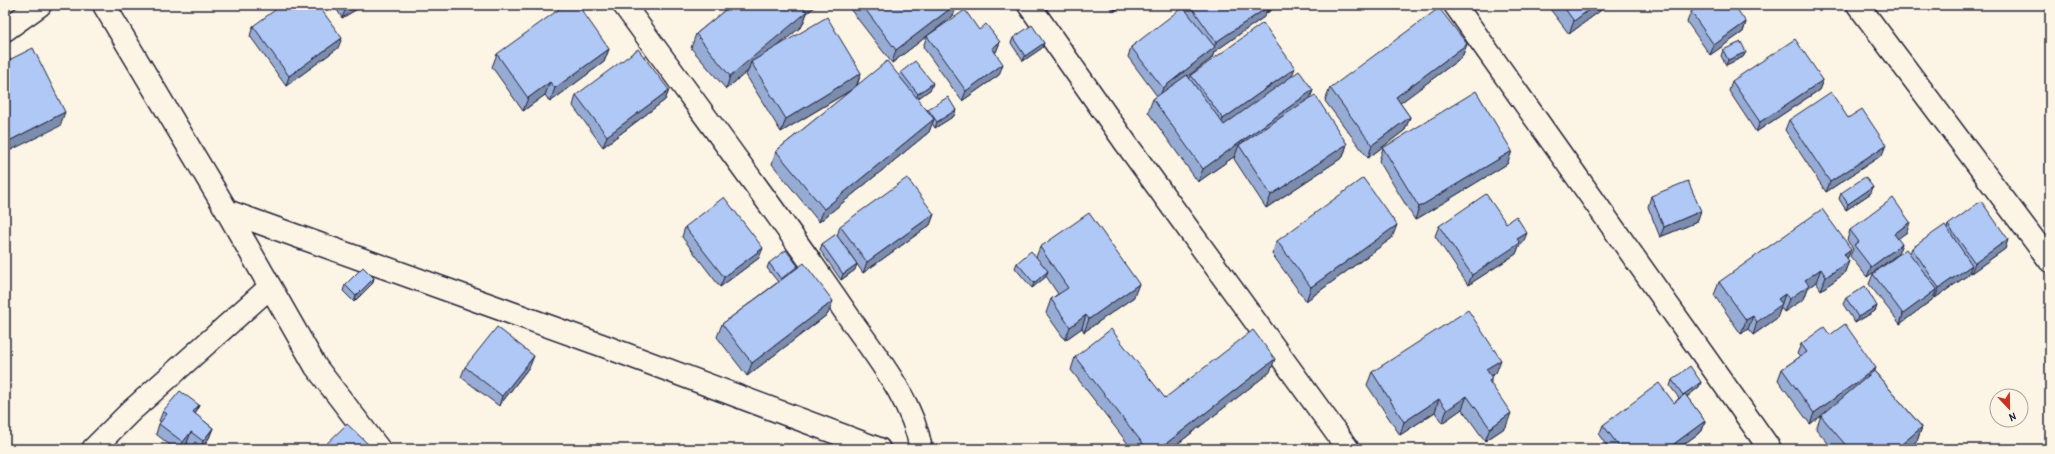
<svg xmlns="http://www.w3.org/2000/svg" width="2055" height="454" font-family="'Patrick Hand',sans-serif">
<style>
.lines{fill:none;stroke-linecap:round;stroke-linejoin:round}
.minor-casing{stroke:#22223b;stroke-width:25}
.minor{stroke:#fcf5e5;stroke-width:22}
.wall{fill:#97acd4;stroke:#22223b}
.shaded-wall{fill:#7b8cac;stroke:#22223b}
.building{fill:#b0c8f6;stroke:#22223b}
</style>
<rect width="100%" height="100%" fill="#fcf5e5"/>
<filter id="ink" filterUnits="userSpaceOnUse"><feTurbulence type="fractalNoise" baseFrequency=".025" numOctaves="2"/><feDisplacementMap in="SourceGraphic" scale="8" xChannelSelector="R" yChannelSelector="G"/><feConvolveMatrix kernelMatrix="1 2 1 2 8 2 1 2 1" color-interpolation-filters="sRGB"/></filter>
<g filter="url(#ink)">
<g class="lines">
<!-- minor casing -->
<g class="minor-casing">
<path id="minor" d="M104 5 227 211 316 367 379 449
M624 5C697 106 773 206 844 310 873 353 912 397 921 449
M1029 5 1125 142 1348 449
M1455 5 1770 449
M1858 5 2050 261
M5 30 40 5
M227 211 604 346 879 449
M93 449 131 411 270 287"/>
</g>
<!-- minor -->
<use href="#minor" class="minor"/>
</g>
<!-- wall -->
<path class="wall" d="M334 5H364L342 18Z
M731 5H817L807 13 802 26 779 45 861 73 857 86 899 77 901 72 931 89 917 99 927 111 928 109 954 116 935 128 932 123 929 132 819 222 772 164 776 151 853 89 781 132 746 75 748 71 726 89 691 48 696 34Z
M851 5H957L953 16 892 63 850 9Z
M1108 5H1122L1114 12Z
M1188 5H1278L1267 13 1266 11 1264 17 1214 52 1212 58 1188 76 1190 78 1191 75 1292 76 1313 90 1310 98 1347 144 1343 157 1266 208 1234 159 1235 156 1198 182 1148 112 1153 99 1157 96 1128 57 1131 47 1186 10Z
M1547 5H1608L1569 34Z
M1691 12 1746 22 1743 32 1710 55 1687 22Z
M253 26 338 48 286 86 250 36Z
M979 30 1000 42 996 52 995 53 999 75 962 101 923 47 927 36Z
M1013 38 1044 43 1042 48 1023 61 1011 43Z
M1467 44 1462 57 1400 103 1410 117 1405 130 1368 158 1325 101 1330 88Z
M609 49 604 62 550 102 545 95 523 111 492 67 497 54Z
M1723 50 1746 52 1743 57 1726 65 1721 56Z
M1823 80 1819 90 1756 132 1729 91 1732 81Z
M669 90 665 100 603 147 573 106 576 95Z
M1848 118 1882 155 1826 192 1785 130 1789 120Z
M1383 148 1512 151 1507 164 1415 220 1379 161Z
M1841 193H1871L1846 210 1839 199Z
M1651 196 1697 222 1660 237 1648 207Z
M934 214 930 225 863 273 841 241 855 270 841 280 820 250 822 244 837 236 840 226Z
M1506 223 1523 243 1519 246 1516 254 1468 285 1435 236 1439 226Z
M1948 225 2008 239 2005 249 1971 273 1970 271 1968 275 1935 298 1934 297 1933 299 1900 324 1869 284 1873 274 1910 253 1912 248 1947 228Z
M685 227 759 258 720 287 682 237Z
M1850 230 1907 232 1898 238V254L1867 277 1850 256 1853 249 1847 240Z
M1392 238 1306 301 1272 254 1277 241Z
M1040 247 1134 297 1084 332 1082 328 1065 340 1046 313 1051 299 1058 294 1046 276 1032 288 1015 268 1017 263 1036 257Z
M1851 249 1847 259 1849 261 1844 274 1821 290 1816 282 1808 288 1804 299 1784 312 1781 308 1777 318 1753 335 1748 329 1741 334 1714 295 1719 282Z
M769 263 798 266V267L828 314 747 376 717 337 722 324 778 282 767 268Z
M374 278 372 284 354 302 343 291 345 285Z
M1846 298 1877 306 1875 311 1855 323 1843 304Z
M1830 335 1875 372 1922 427 1917 441 1907 449H1833L1816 429 1821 416 1824 413 1810 424 1778 380 1782 369 1800 357 1797 354 1801 344Z
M1075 357 1165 398 1270 372 1171 449H1132L1071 370Z
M530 366 499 406 461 377 465 367Z
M1372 372 1496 373 1491 376V384L1506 427 1485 441 1462 409 1442 423 1435 412 1400 435 1367 385Z
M1672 380 1701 382 1699 387 1687 397 1705 421 1702 431 1677 449H1609L1599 435 1603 425 1674 403 1679 398 1670 386Z
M199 405 195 414 213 428 209 438 202 447 192 446 187 443 182 449H175L156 434 159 424 161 422 159 421 163 411Z"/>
<!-- shaded-wall -->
<path class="shaded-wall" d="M351 5H364L342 18 346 8Z
M805 5H817L807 13 802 26 754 66 751 62 748 71 726 89 730 76Z
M955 5H957L953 16 892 63 896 50Z
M1117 5H1122L1114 12Z
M1270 5H1278L1267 13Z
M1595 5H1608L1569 34 1574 21Z
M1268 7 1264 17 1214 52 1212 58 1159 98 1163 88 1214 48 1216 42Z
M1746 22 1743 32 1710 55 1714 45Z
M342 38 338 48 286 86 289 76Z
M1000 42 996 52 988 58 992 48Z
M1044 43 1042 48 1023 61 1025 56Z
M1467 44 1462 57 1391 110 1396 97Z
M609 49 604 62 550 102 555 88Z
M1746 52 1743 57 1726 65 1728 60Z
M1003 64 999 75 962 101 966 91Z
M1295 68 1290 81 1218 132 1223 119Z
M861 73 856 87 781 132 786 119Z
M1823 80 1819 90 1756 132 1760 122Z
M550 82 545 95 523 111 528 98Z
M933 83 931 89 916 100 918 94Z
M669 90 665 100 603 147 607 136Z
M1313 90 1308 104 1239 145 1235 156 1198 182 1203 169Z
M956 110 954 116 935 128 937 122Z
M65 112 60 126 5 153V143Z
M1410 117 1405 130 1368 158 1372 145Z
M934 119 929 132 819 222 824 209Z
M1347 144 1343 157 1266 208 1271 195Z
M1886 145 1882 155 1826 192 1830 182Z
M1512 151 1507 164 1415 220 1419 207Z
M1873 187 1871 193 1846 210 1848 204Z
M1701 211 1697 222 1660 237 1664 227Z
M934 214 930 225 863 273 867 262Z
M1910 222 1907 232 1891 244 1894 234Z
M1397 225 1392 238 1306 301 1311 287Z
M1527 233 1523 243 1519 246 1516 254 1468 285 1472 275 1517 239Z
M2008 239 2005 249 1971 273 1975 263Z
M1902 244 1898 254 1867 277 1871 267Z
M763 248 759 258 720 287 724 277Z
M1851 249 1846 262 1844 254Z
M1849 261 1844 274 1821 290 1826 277Z
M857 264 855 270 841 280 843 274Z
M1972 265 1968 275 1935 298 1939 288Z
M1821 269 1816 282 1808 288 1804 299 1784 312 1789 299 1805 280Z
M1048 271 1046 277 1032 288 1034 283Z
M374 278 372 284 354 302 356 296Z
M1139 284 1134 297 1084 332 1089 319Z
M1937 289 1933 299 1900 324 1903 314Z
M1785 294 1777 318 1753 335 1757 322 1778 299Z
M833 301 828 314 747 376 752 363Z
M1877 306 1875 311 1855 323 1858 317Z
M1086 315 1082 328 1065 340 1070 327Z
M1753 316 1748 329 1741 334 1746 320Z
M534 356 530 366 499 406 502 396Z
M1275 359 1270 372 1171 449H1159Z
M1501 360 1496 373 1481 382 1486 369Z
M1876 368 1872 378 1810 424 1814 413Z
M1701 382 1699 387 1681 401 1683 395Z
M1467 396 1462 409 1442 423 1447 410Z
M1439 399 1435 412 1400 435 1404 422Z
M199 405 195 415 193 412Z
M1511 413 1506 427 1485 441 1490 428Z
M1705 421 1702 431 1677 449H1667Z
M1922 427 1917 441 1907 449H1896Z
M213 428 209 438 201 449H200L203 441Z
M191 432 187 443 182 449H180L183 442Z
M368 444 366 449H363Z"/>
<!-- building -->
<path class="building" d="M282 5H318L342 38 289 76 253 26Z
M344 5H351L346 8Z
M565 5H578L609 49 555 88 550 82 528 98 497 54Z
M731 5H805L803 7 807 12 730 76 696 34Z
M862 5H955L896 50Z
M1190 5H1266L1268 7 1216 42Z
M1562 5H1595L1574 21Z
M1701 5H1734L1746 22 1714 45 1691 12Z
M1183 7 1215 47 1163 88 1131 47Z
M1439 8 1467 44 1396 97 1410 117 1372 145 1330 88Z
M965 10 979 30 986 24 1000 42 992 48 1003 64 966 91 927 36Z
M827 17 861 73 786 119 751 62Z
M1263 23 1295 68 1223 119 1191 75Z
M1032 25 1044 43 1025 56 1013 38Z
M1795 39 1823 80 1760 122 1732 81Z
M1741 42 1746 52 1728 60 1723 50Z
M33 48 65 112 5 143V62Z
M638 49 669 90 607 136 576 95Z
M887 61 934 119 824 209 776 151Z
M915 61 933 83 918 94 901 72Z
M1299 71 1313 90 1203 169 1153 99 1187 75 1224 125Z
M1476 91 1512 151 1419 207 1383 148Z
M1831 92 1848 118 1862 109 1886 145 1830 182 1789 120Z
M1315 95 1347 144 1271 195 1239 145Z
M948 97 956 110 937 122 928 109Z
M1865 177 1873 187 1848 204 1841 193Z
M907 178 934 214 867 262 840 226Z
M1363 178 1397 225 1311 287 1277 241Z
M1688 181 1701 211 1664 227 1651 196Z
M1486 194 1506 223 1516 216 1527 233 1517 239 1520 243 1472 275 1439 226Z
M724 197 763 248 724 277 685 227Z
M1893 198 1910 222 1894 234 1902 244 1871 267 1854 245 1859 242 1850 230Z
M1981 201 2008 239 1975 263 1948 225Z
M1822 209 1851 249 1844 254 1849 261 1826 277 1821 269 1805 280 1809 285 1789 299 1785 294 1778 299 1782 304 1757 322 1753 316 1746 320 1719 282Z
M1089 213 1139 284 1089 319 1086 315 1070 327 1051 299 1068 288 1040 247Z
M1945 225 1972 265 1939 288 1912 248Z
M836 234 857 264 843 274 822 244Z
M1906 249 1937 289 1903 314 1873 274Z
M786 250 798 266 781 279 769 263Z
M1031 251 1048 271 1034 283 1017 263Z
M804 263 833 301 752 363 722 324Z
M363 267 374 278 356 296 345 285Z
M1865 286 1877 306 1858 317 1846 298Z
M1468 310 1501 360 1486 369 1492 378 1489 381 1511 413 1490 428 1467 396 1447 410 1439 399 1404 422 1372 372Z
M1845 324 1876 368 1814 413 1782 369 1807 352 1801 344 1824 327 1830 335Z
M497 327 534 356 502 396 465 367Z
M1111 329 1165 398 1253 330 1275 359 1159 449H1147L1075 357Z
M1690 366 1701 382 1683 395 1672 380Z
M1874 371 1922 427 1896 449H1849L1821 416Z
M1659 383 1674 403 1685 394 1705 421 1667 449H1621L1603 425Z
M180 391 199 405 193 412 213 428 203 441 191 432 183 442 159 424 167 414 163 411Z
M347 424 368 444 363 449H321Z
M195 442 205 449H190Z"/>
</g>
<!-- margin -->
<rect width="2055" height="454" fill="none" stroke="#fcf5e5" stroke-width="20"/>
<rect x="10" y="10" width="2035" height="434" fill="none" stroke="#22223b" stroke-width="1.5" filter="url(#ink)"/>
<!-- north arrow -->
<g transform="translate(2009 408) rotate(158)"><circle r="19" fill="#fcf5e5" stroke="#a5a1a1"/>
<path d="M0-3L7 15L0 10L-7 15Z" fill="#c8321e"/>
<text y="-6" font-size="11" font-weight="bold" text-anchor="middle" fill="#22223b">N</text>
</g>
</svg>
